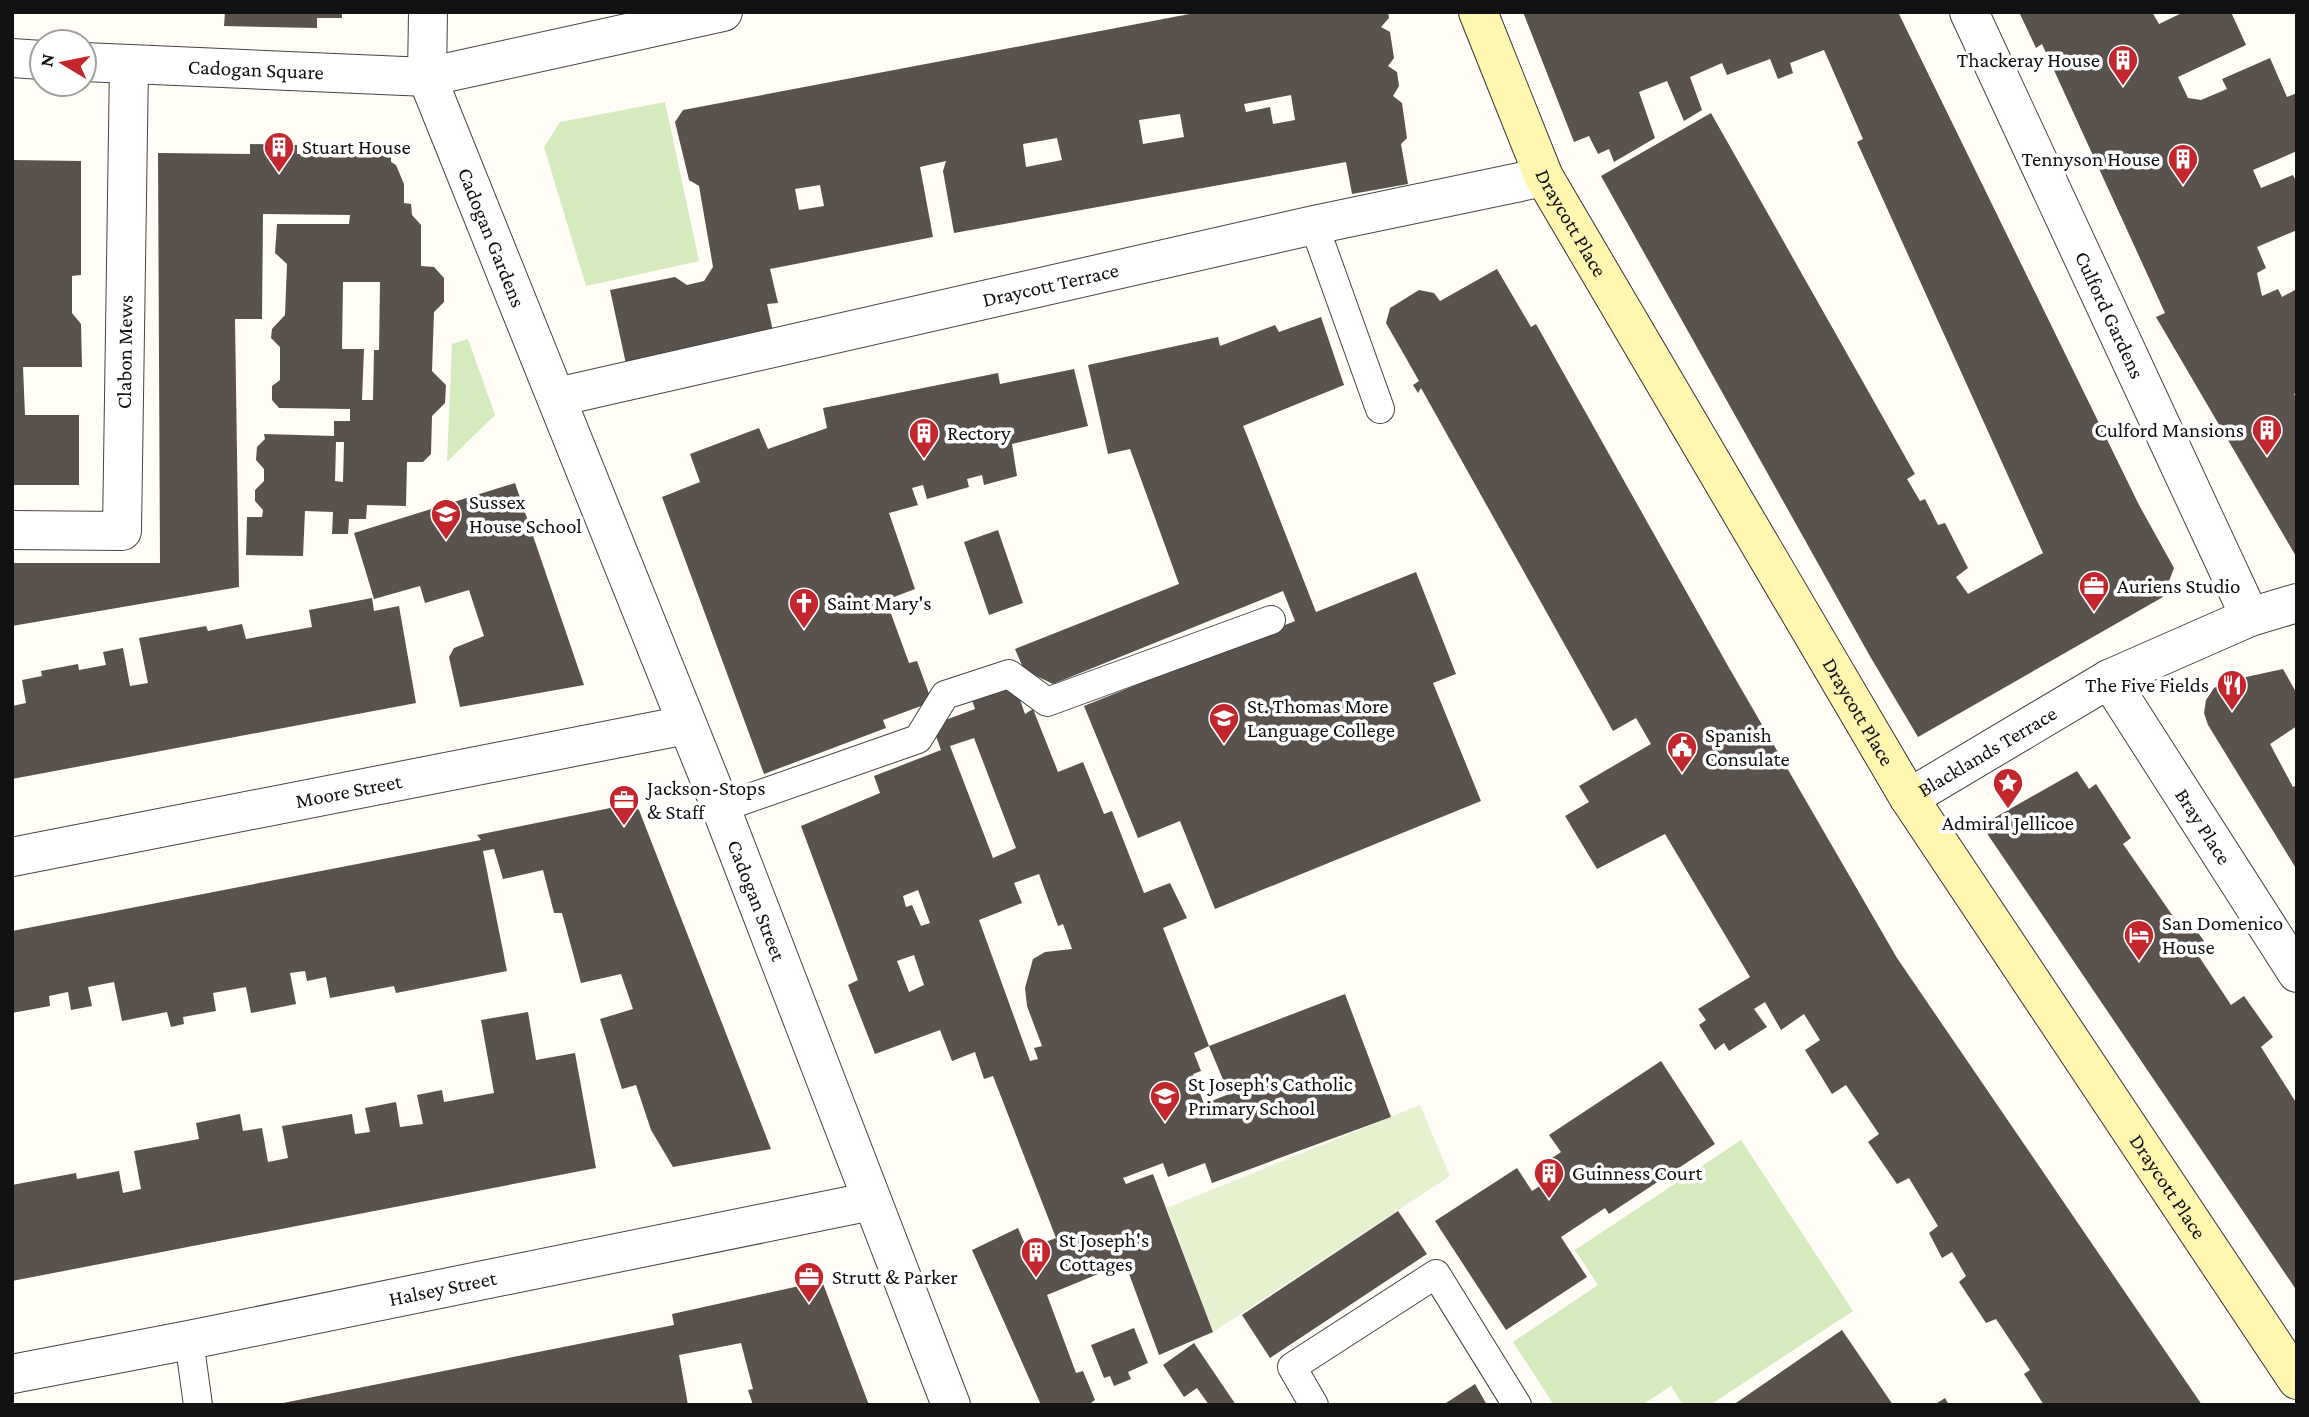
<svg xmlns="http://www.w3.org/2000/svg" width="2309" height="1417" font-family="'Crimson Pro',serif">
<style>
.green{fill:#d5ebbd}
.pitch{fill:#e6f2cf}
.building{fill:#5a524d;fill-rule:evenodd}
.lines{fill:none;stroke-linecap:round;stroke-linejoin:round}
.lane-casing{stroke:#444;stroke-width:30}
.street-casing{stroke:#444;stroke-width:40}
.secondary-casing{stroke:#333;stroke-width:40}
.lane{stroke:#fff;stroke-width:28}
.street{stroke:#fff;stroke-width:38}
.secondary{stroke:#fff6b0;stroke-width:38}
.labels{text-anchor:middle;dominant-baseline:central;stroke-width:7;stroke-linejoin:round;paint-order:stroke}
.poi-label{font-size:21px;fill:#111;stroke:#fff;text-anchor:start}
.street-label{font-size:21px;fill:#111;stroke:#fff}
</style>
<rect width="100%" height="100%" fill="#fffdf5"/>
<!-- green -->
<path class="green" d="M665 102 699 261 586 286 544 147 560 122Z
M468 339 495 415 447 462 452 344Z
M1741 1140 1853 1311 1710 1405H1683L1671 1386 1642 1405H1554L1513 1342 1598 1285 1575 1250Z"/>
<!-- pitch -->
<path class="pitch" d="M1420 1105 1450 1176 1213 1332 1167 1208Z"/>
<!-- building -->
<path class="building" d="M225 12H342V18H317V28L224 26Z
M1200 12H1388L1389 18 1381 27 1390 32 1394 58 1388 66 1397 72 1399 86 1393 96 1402 103 1407 138 1401 144 1408 184 1352 194 1346 162 954 233 943 171 946 161 920 167 933 237 770 269 778 303 767 304 773 331 626 364 610 290 675 277 687 285 704 281 713 267 699 186 689 180 675 122 683 110ZM1291 95 1295 120 1273 124 1270 107 1246 112 1244 104ZM1180 114 1184 137 1143 144 1139 120ZM1057 138 1062 160 1026 167 1023 144ZM820 185 824 206 799 210 795 189Z
M1523 12H1898L2139 505 2174 568 2163 597 1918 737 1871 658 1601 176 1711 113 1915 474 1907 479 1920 501 1925 499 1938 525 1945 523 1968 568 1956 577 1968 594 2043 553 1857 142 1863 139 1824 50 1790 63 1793 73 1778 79 1770 59 1727 75 1722 63 1690 77 1702 110 1684 121 1667 81 1639 92 1655 138 1614 162 1609 149 1598 154 1589 136 1574 142Z
M2019 12H2152L2159 24 2184 12H2231L2246 45 2178 77 2188 98 2201 100 2227 89 2222 79 2270 58 2287 97 2297 93V151L2253 170 2261 188 2293 175 2297 183V230L2257 247 2266 268 2257 273 2262 296 2278 289 2282 297 2297 289V393L2294 394 2297 399V558L2156 317 2165 313 2042 44 2036 48Z
M250 144 297 145V154L391 155V162L396 165 404 184V203L411 204 412 215 421 225V266L434 267 444 278V302L434 312 432 371 446 385 445 403 432 416 431 454 423 462H407L406 506 367 505 366 519H349L348 534H332L333 512 305 511 303 556 246 555 247 517H262L263 510 255 501V490L264 481V469L256 460 257 447 265 439 264 434 334 436V421H350V409L279 408 272 400V386L280 380V347L271 338 272 329 285 315 287 264 275 253 277 224H349L350 215 263 214 262 319H235L239 587 12 626V563H160L158 153 250 154ZM343 282H380L379 350H374L373 400H362L364 349H342ZM336 442H344L343 482 335 481Z
M12 160 81 161V275L72 276V313L81 324 82 367H23L25 415H79V485H12Z
M1497 269 1531 327 1536 324 1728 666 1897 958 2202 1405H2044L2024 1374 2030 1370 1996 1319 1986 1323 1959 1282 1966 1276 1952 1252 1942 1258 1929 1233 1938 1226 1909 1178 1897 1184 1868 1142 1879 1134 1846 1085 1832 1094 1805 1050 1820 1040 1804 1014 1781 1030 1765 1002 1754 1009 1767 1027 1729 1051 1724 1043 1715 1050 1699 1025 1706 1020 1698 1009 1750 977 1665 834 1597 869 1565 816 1589 802 1579 786 1651 744 1636 718 1613 731 1421 388 1418 393 1413 385 1419 381 1386 323 1390 308 1419 290 1434 293 1440 301Z
M1321 317 1344 385 1243 426 1246 433 1316 612 1416 572 1456 674 1433 683 1481 801 1215 909 1180 821 1138 838 1084 706 1295 621 1283 591 1053 684 1024 670 1015 649 1179 584 1130 449 1108 454 1088 365 1218 337 1220 346 1275 325 1279 332Z
M1074 369 1088 426 1012 444 1017 476 984 485 982 475 967 479 969 487 927 499 923 485 912 488 918 505 889 513 915 589 886 600 909 663 917 661 932 702 883 720 886 728 764 774 662 497 700 482 690 454 759 428 768 449 827 428 823 408 998 373 1000 384Z
M515 483 584 685 460 707 449 657 454 648 484 636 469 590 425 603 420 586 374 599 354 533Z
M998 530 1023 603 989 615 964 542Z
M372 598 374 611 399 606 416 703 12 779V706L26 703 22 680 42 676 41 671 78 664 79 670 106 665 103 652 123 648 130 686 148 683 139 638 206 626 208 631 242 624 246 639 312 627 309 610Z
M2283 669 2297 694V726L2270 744 2293 787 2297 785V870L2208 725 2204 713 2206 700 2214 688 2232 680Z
M1007 687 1018 694 1025 714 1033 709 1058 772 1083 762 1104 814 1112 811 1144 893 1170 883 1187 918 1163 928 1209 1046 1194 1053 1201 1071 1193 1074 1204 1104 1229 1094 1209 1046 1345 994 1391 1117 1212 1183 1205 1163 1168 1177 1163 1163 1123 1178 1126 1184 1153 1174 1213 1332 1159 1355 1125 1263 1047 1295 1076 1373 1083 1371 1095 1400 1088 1405H1041L972 1250 1018 1228 1027 1249 1056 1238 993 1076 984 1079 975 1052 952 1061 940 1030 875 1054 848 985 858 980 801 826 880 793 874 776 941 750 932 725 975 709 972 700ZM974 738 1016 848 993 858 950 746ZM1039 874 1058 926 1063 924 1072 949 1045 952 1033 959 1025 988 1027 1006 1042 1046 1034 1048 1038 1059 1030 1061 979 920 1022 903 1014 883ZM918 890 930 923 921 926 912 905 906 907 903 896ZM914 955 924 985 909 992 897 961Z
M2077 771 2089 789 2096 784 2131 838 2123 844 2179 925 2189 920 2204 941 2194 949 2231 1005 2244 996 2273 1037 2261 1047 2297 1104V1291L1984 829 1987 822Z
M630 804 639 810 771 1149 673 1167 651 1130 636 1085 622 1089 600 1019 633 1009 621 974 581 983 562 913H554L543 870 503 879 494 849 483 851 507 971 396 993 394 986 330 998 326 977 307 981 305 971 290 973 296 1004 251 1013 246 987 213 993 216 1011 183 1017 184 1024 171 1027 167 1012 122 1021 114 982 88 987 92 1006 71 1010 68 992 49 996 50 1006 12 1013V931L481 840 477 835Z
M528 1012 536 1060 575 1053 596 1168 12 1281V1185L76 1173 77 1179 119 1171 123 1193 141 1189 134 1151 199 1139 196 1123 240 1114 243 1131 262 1128 268 1162 288 1158 282 1126 352 1114 355 1134 370 1132 365 1108 396 1102 400 1127 423 1124 417 1095 442 1090 444 1102 494 1093 481 1020Z
M1661 1061 1715 1144 1609 1214 1605 1208 1561 1237 1587 1277 1506 1330 1435 1221 1517 1168 1532 1191 1546 1182 1537 1168 1561 1152 1549 1135Z
M1398 1211 1427 1254 1270 1358 1242 1315Z
M822 1281 869 1405H753L748 1390 753 1389 741 1343 679 1355 688 1405H273L674 1325 672 1314Z
M1134 1328 1148 1363 1128 1372 1131 1379 1114 1386 1110 1376 1104 1378 1091 1345Z
M1842 1330 1893 1405H1733Z
M1194 1343 1236 1405H1209L1197 1388 1184 1397 1163 1365Z
M1475 1384 1487 1405H1443Z
M1945 1398 1949 1405H1934Z"/>
<g class="lines">
<!-- lane casing -->
<g class="lane-casing">
<path id="lane" d="M1314 225 1380 409
M721 808 918 739 945 695 1009 674 1047 702 1271 620
M189 1340 198 1405
M1314 1405 1292 1367 1436 1274 1517 1405"/>
</g>
<!-- street casing -->
<g class="street-casing">
<g id="street">
<path id="s1" d="M428 12 427 77 721 808 951 1405"/>
<path id="s2" d="M1969 12 2250 617"/>
<path d="M12 58 42 60"/>
<path id="s3" d="M84 62 427 77 723 12"/>
<path id="s4" d="M557 397 1314 225 1544 177"/>
<path id="s5" d="M12 530 122 531 129 64"/>
<path id="s6" d="M2109 679 2297 973"/>
<path id="s7" d="M1909 798 2109 679 2250 617 2297 603"/>
<path id="s8" d="M12 857 686 725"/>
<path id="s9" d="M12 1374 189 1340 872 1201"/>
</g>
</g>
<!-- secondary casing -->
<g class="secondary-casing">
<g id="secondary">
<path id="s10" d="M1478 12 1544 177 1909 798 2297 1380"/>
</g>
</g>
<!-- lane -->
<use href="#lane" class="lane"/>
<!-- street -->
<use href="#street" class="street"/>
<!-- secondary -->
<use href="#secondary" class="secondary"/>
</g>
<!-- icons -->
<defs>
<g id="building-pin" transform="scale(1.575)"><path d="M0 17L-7.5 6A9.5 9.5 0 1 1 7.5 6Z" fill="#c4262e" stroke="#fff"/><path d="M-4-6H4V6H1V3H-1V6H-4ZM-2.5-4.3h1.7v1.8h-1.7ZM.8-4.3h1.7v1.8H.8ZM-2.5-1h1.7V.8h-1.7ZM.8-1h1.7V.8H.8Z" fill="#fff"/></g>
<g id="school-pin" transform="scale(1.575)"><path d="M0 17L-7.5 6A9.5 9.5 0 1 1 7.5 6Z" fill="#c4262e" stroke="#fff"/><path d="M0-5L7-2L0 1L-7-2ZM-4 1L0 2.5L4 1V4Q0 6-4 4Z" fill="#fff"/></g>
<g id="office-pin" transform="scale(1.575)"><path d="M0 17L-7.5 6A9.5 9.5 0 1 1 7.5 6Z" fill="#c4262e" stroke="#fff"/><path d="M-6-3h4V-5.5h4V-3h4V5H-6ZM-1-4.5V-3h2v-1.5ZM-6 0V1H6V0Z" fill="#fff"/></g>
<g id="church-pin" transform="scale(1.575)"><path d="M0 17L-7.5 6A9.5 9.5 0 1 1 7.5 6Z" fill="#c4262e" stroke="#fff"/><path d="M-1.2-6h2.4v3.5h3.3v2.4h-3.3V6h-2.4V-.1h-3.3v-2.4h3.3Z" fill="#fff"/></g>
<g id="restaurant-pin" transform="scale(1.575)"><path d="M0 17L-7.5 6A9.5 9.5 0 1 1 7.5 6Z" fill="#c4262e" stroke="#fff"/><path d="M-5-6h1v4h1v-4h1v4h1v-4h1v5L-1.5 .5V6h-2V.5L-5-1ZM5-6V6H3V1.5H1.5Q1.5-4 5-6Z" fill="#fff"/></g>
<g id="civic-pin" transform="scale(1.575)"><path d="M0 17L-7.5 6A9.5 9.5 0 1 1 7.5 6Z" fill="#c4262e" stroke="#fff"/><path d="M-.6-6.5H3V-4.5H.6V-3L4-1V1h2V6H-6V1h2V-1L-.6-3ZM-1.2 2.5V6h2.4V2.5Z" fill="#fff"/></g>
<g id="sight-pin" transform="scale(1.575)"><path d="M0 17L-7.5 6A9.5 9.5 0 1 1 7.5 6Z" fill="#c4262e" stroke="#fff"/><path d="M0-6L1.8-2.2L6-1.7L2.9 1.2L3.7 5.4L0 3.3L-3.7 5.4L-2.9 1.2L-6-1.7L-1.8-2.2Z" fill="#fff"/></g>
<g id="hotel-pin" transform="scale(1.575)"><path d="M0 17L-7.5 6A9.5 9.5 0 1 1 7.5 6Z" fill="#c4262e" stroke="#fff"/><path d="M-6-4.5h1.5V1H6V5H4.5V3h-9V5H-6ZM-4 0a1.8 1.8 0 1 1 3.6 0ZM.5 0V-2.5h3Q6-2.5 6 0Z" fill="#fff"/></g>
</defs>
<g fill-rule="evenodd">
<use href="#building-pin" x="2123" y="60"/>
<use href="#building-pin" x="279" y="147"/>
<use href="#building-pin" x="2183" y="159"/>
<use href="#building-pin" x="2267" y="430"/>
<use href="#building-pin" x="924" y="433"/>
<use href="#school-pin" x="446" y="514"/>
<use href="#office-pin" x="2094" y="586"/>
<use href="#church-pin" x="804" y="603"/>
<use href="#restaurant-pin" x="2232" y="685"/>
<use href="#school-pin" x="1224" y="718"/>
<use href="#civic-pin" x="1682" y="747"/>
<use href="#sight-pin" x="2008" y="783"/>
<use href="#office-pin" x="624" y="800"/>
<use href="#hotel-pin" x="2139" y="935"/>
<use href="#school-pin" x="1165" y="1096"/>
<use href="#building-pin" x="1549" y="1173"/>
<use href="#building-pin" x="1036" y="1252"/>
<use href="#office-pin" x="809" y="1277"/>
</g>
<g class="labels">
<!-- poi labels -->
<g class="poi-label">
<text x="2100" y="60" text-anchor="end">Thackeray House</text>
<text x="302" y="147">Stuart House</text>
<text x="2160" y="159" text-anchor="end">Tennyson House</text>
<text x="2244" y="430" text-anchor="end">Culford Mansions</text>
<text x="947" y="433">Rectory</text>
<text x="469" y="502">Sussex<tspan x="469" dy="24">House School</tspan></text>
<text x="2117" y="586">Auriens Studio</text>
<text x="827" y="603">Saint Mary's</text>
<text x="2209" y="685" text-anchor="end">The Five Fields</text>
<text x="1247" y="706">St. Thomas More<tspan x="1247" dy="24">Language College</tspan></text>
<text x="1705" y="735">Spanish<tspan x="1705" dy="24">Consulate</tspan></text>
<text x="647" y="788">Jackson-Stops<tspan x="647" dy="24">&amp; Staff</tspan></text>
<text x="2008" y="823" text-anchor="middle">Admiral Jellicoe</text>
<text x="2162" y="923">San Domenico<tspan x="2162" dy="24">House</tspan></text>
<text x="1188" y="1084">St Joseph's Catholic<tspan x="1188" dy="24">Primary School</tspan></text>
<text x="1572" y="1173">Guinness Court</text>
<text x="1059" y="1240">St Joseph's<tspan x="1059" dy="24">Cottages</tspan></text>
<text x="832" y="1277">Strutt &amp; Parker</text>
</g>
<!-- street labels -->
<g class="street-label">
<text stroke="none"><textPath href="#s3" startOffset="172">Cadogan Square</textPath></text>
<text stroke="none"><textPath href="#s10" startOffset="231">Draycott Place</textPath></text>
<text stroke="none"><textPath href="#s1" startOffset="238">Cadogan Gardens</textPath></text>
<text stroke="none"><textPath href="#s4" startOffset="506">Draycott Terrace</textPath></text>
<text stroke="none"><textPath href="#s2" startOffset="334">Culford Gardens</textPath></text>
<text stroke="none"><textPath href="#s5" startOffset="289">Clabon Mews</textPath></text>
<text stroke="none"><textPath href="#s10" startOffset="798">Draycott Place</textPath></text>
<text stroke="none"><textPath href="#s7" startOffset="91">Blacklands Terrace</textPath></text>
<text stroke="none"><textPath href="#s8" startOffset="343">Moore Street</textPath></text>
<text stroke="none"><textPath href="#s6" startOffset="175">Bray Place</textPath></text>
<text stroke="none"><textPath href="#s1" startOffset="952">Cadogan Street</textPath></text>
<text stroke="none"><textPath href="#s10" startOffset="1365">Draycott Place</textPath></text>
<text stroke="none"><textPath href="#s9" startOffset="439">Halsey Street</textPath></text>
</g>
</g>
<!-- border -->
<rect width="2309" height="1417" fill="none" stroke="#111111" stroke-width="28"/>
<!-- north arrow -->
<g transform="translate(63 63) rotate(280)"><circle r="33" fill="#ffffff" stroke="#a0a0a0" stroke-width="2"/>
<path d="M0-5L12 26L0 18L-12 26Z" fill="#c4262e"/>
<text y="-10" font-size="19" font-weight="bold" text-anchor="middle" fill="#111111">N</text>
</g>
</svg>
